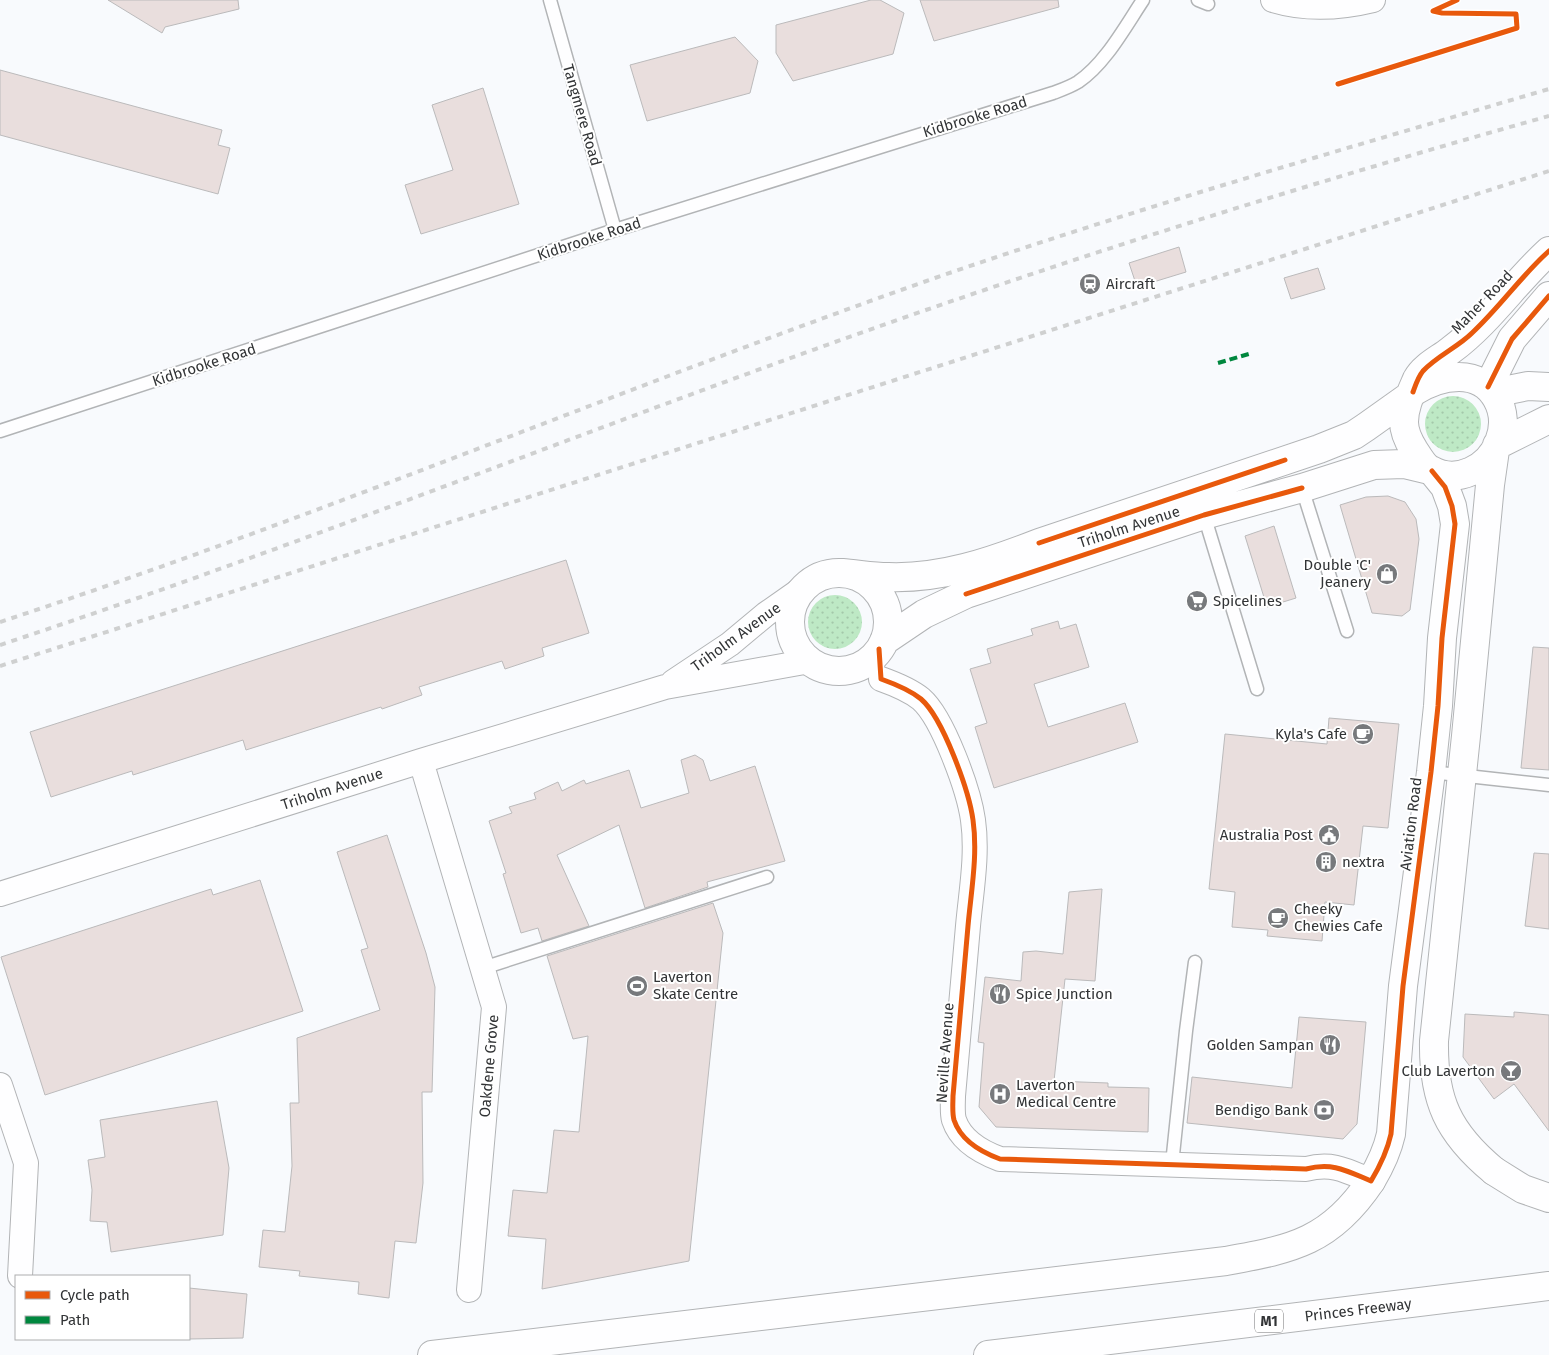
<svg xmlns="http://www.w3.org/2000/svg" width="1549" height="1355" font-family="'Fira Sans',sans-serif">
<style>
.park{fill:url(#park-dots)}
.building{fill:#e9dedd;stroke:#bbbabb}
.lines{fill:none;stroke-linecap:round;stroke-linejoin:round}
.service-casing{stroke:#b2b4b6;stroke-width:15}
.minor-casing{stroke:#b2b4b6;stroke-width:26}
.tertiary-casing{stroke:#b2b4b6;stroke-width:30}
.motorway-casing{stroke:#b2b4b6;stroke-width:30}
.service{stroke:#fefeff;stroke-width:12}
.minor{stroke:#fefeff;stroke-width:24}
.tertiary{stroke:#fefeff;stroke-width:28}
.motorway{stroke:#fefeff;stroke-width:28}
.rail{stroke:#cfd0d0;stroke-width:4;stroke-dasharray:6 6;stroke-linecap:butt}
.quiet{stroke:#00873e;stroke-width:4;stroke-dasharray:8 4;stroke-linecap:butt}
.cycleway-casing{stroke:#fff;stroke-width:8}
.cycleway{stroke:#e8590c;stroke-width:5}
.labels{text-anchor:middle;dominant-baseline:central;stroke-width:4;stroke-linejoin:round;paint-order:stroke}
.shield{fill:#fff;stroke:#707172;stroke-width:1}
.shield-label{font-size:14px;font-weight:bold;fill:#323436}
.street-label{font-size:15px;fill:#323436;stroke:#fff}
.poi-label{font-size:15px;fill:#323436;stroke:#fff;text-anchor:start}
</style>
<defs>
<pattern id="park-dots" width="8" height="8" patternUnits="userSpaceOnUse" patternTransform="scale(1.25)"><rect width="8" height="8" fill="#bee9c5"/><path d="M2 2h.1M6 6h.1" fill="none" stroke="#a4c8aa" stroke-width="1.8" stroke-linecap="round"/></pattern>
</defs>
<rect width="100%" height="100%" fill="#f8fafd"/>
<!-- park -->
<path class="park" d="M1425 424a28 28 0 1 1 56 0a28 28 0 1 1-56 0Z
M808 622a27 27 0 1 1 54 0a27 27 0 1 1-54 0Z"/>
<!-- building -->
<path class="building" d="M108 0H238L239 9 165 27 162 33Z
M871 0H880L904 13 893 54 793 81 776 53V25Z
M920 0H1058L1059 7 934 41Z
M735 37 758 61 750 93 647 121 630 65Z
M0 70 222 130 218 145 230 148 218 194 0 135Z
M483 88 519 204 421 234 405 185 453 170 432 105Z
M1179 247 1186 272 1137 287 1129 263Z
M1318 268 1325 289 1291 299 1284 278Z
M1388 496 1405 502 1416 519 1419 539 1410 610 1402 616 1372 613 1340 505 1366 497Z
M1274 526 1296 598 1267 607 1245 536Z
M566 560 589 633 542 648 544 656 505 669 502 661 419 687 422 695 382 709 381 707 246 750 243 740 133 775 132 771 51 797 30 732Z
M1058 621 1060 629 1076 624 1089 667 1034 684 1048 727 1125 703 1138 742 994 788 975 727 987 723 970 669 991 663 987 649 1033 635 1031 629Z
M1533 647 1549 648V770L1521 768Z
M1329 718 1399 724 1388 828 1363 826 1354 905 1325 902 1322 941 1267 936 1268 930 1232 927 1235 892 1209 889 1225 734 1327 744Z
M695 755 703 760 710 781 755 766 785 861 707 882 708 887 645 908 619 825 557 855 589 926 542 941 538 928 521 933 503 874 506 873 489 821 512 813 509 807 536 799 534 793 558 782 562 791 584 780 586 784 629 770 641 808 689 793 681 760Z
M387 835 426 953 435 987 432 1092H422L423 1183 416 1243 395 1241 389 1298 358 1294 359 1282 299 1276 300 1271 259 1267 263 1230 285 1232 292 1166 290 1103H299L297 1038 380 1010 361 950 368 948 337 852Z
M1534 853 1549 854V929L1525 926Z
M260 880 303 1011 45 1095 1 957 211 889 213 895Z
M1102 889 1095 981 1065 979 1054 1081 1108 1083V1087L1149 1088 1148 1132 996 1127 979 1107 984 1043 978 1042 985 977 1021 981 1023 952 1036 951 1063 954 1069 892Z
M713 903 723 933 689 1261 542 1289 546 1239 508 1236 513 1190 547 1193 554 1130 579 1132 588 1036 573 1039 547 956Z
M1514 1012 1549 1015V1131L1514 1084 1494 1099 1463 1057 1465 1014 1514 1017Z
M1299 1017 1366 1022 1357 1124 1343 1139 1187 1123 1192 1077 1292 1088Z
M217 1101 229 1168 223 1235 111 1252 107 1222 90 1221 92 1190 88 1160 105 1157 100 1120Z
M189 1288 247 1294 243 1338 189 1339Z"/>
<g class="lines">
<!-- service casing -->
<g class="service-casing">
<path id="service" d="M550 0 615 230
M1198 0 1208 4
M0 431 615 230 1053 93C1061 90 1070 87 1078 82 1105 64 1125 27 1143 0
M1302 488 1347 631
M1204 515 1257 689
M1431 772 1549 785
M483 968 767 877
M1172 1164 1186 1031 1195 962"/>
</g>
<!-- minor casing -->
<g class="minor-casing">
<path id="minor" d="M1273 0C1306 10 1340 8 1373 0
M881 679C895 684 910 690 921 699 943 718 969 791 973 820 978 855 971 892 968 926 963 983 958 1040 953 1096 953 1103 952 1113 954 1120 961 1141 981 1152 1000 1159L1306 1169C1333 1162 1347 1171 1371 1181
M673 682 730 644 766 614 806 586
M421 761 494 1007 469 1290
M0 894 421 761 665 687 810 661
M0 1085 26 1163 20 1276"/>
</g>
<!-- tertiary casing -->
<g class="tertiary-casing">
<path id="tertiary" d="M1488 387 1512 339 1549 296
M1413 392C1427 383 1443 377 1459 377 1494 377 1511 412 1499 442 1489 468 1457 485 1431 470 1424 467 1418 456 1414 450 1409 442 1404 432 1404 422 1404 407 1411 393 1417 379 1424 366 1440 359 1451 350 1489 322 1515 282 1549 251
M1493 393 1528 386 1549 387
M1497 445 1549 419
M842 573C857 574 873 577 888 577 941 579 990 562 1039 543L1319 449 1354 435 1366 427 1411 395
M790 622a49 49 0 1 1 98 0a49 49 0 1 1-98 0Z
M884 641 924 614 966 594 1204 515 1302 488 1374 465 1404 464 1429 470
M1494 1171C1448 1133 1433 1100 1434 1041L1466 736 1490 485 1495 450
M1371 1181C1380 1166 1387 1152 1391 1134L1403 986 1431 772 1438 706 1442 638 1455 524 1452 506 1445 487 1432 471"/>
</g>
<!-- motorway casing -->
<g class="motorway-casing">
<path id="motorway" d="M1494 1171 1523 1189 1549 1198
M432 1355 1226 1261C1293 1249 1331 1241 1371 1181
M988 1355 1549 1286"/>
</g>
<!-- service -->
<use href="#service" class="service"/>
<!-- minor -->
<use href="#minor" class="minor"/>
<!-- tertiary -->
<use href="#tertiary" class="tertiary"/>
<!-- motorway -->
<use href="#motorway" class="motorway"/>
<!-- rail -->
<path class="rail" d="M0 622C316 518 622 388 935 278 1137 208 1344 149 1549 89
M0 645C281 552 556 442 835 342 1070 258 1309 183 1549 116
M0 666 1549 171"/>
<!-- quiet -->
<path class="quiet" d="M1218 363 1252 353"/>
<!-- cycleway casing -->
<g class="cycleway-casing">
<path id="cycleway" d="M1338 84 1517 28 1516 14 1442 13 1433 11 1457 0
M1488 387 1512 339 1549 296
M1413 392C1416 384 1418 377 1423 371 1437 356 1458 347 1472 333 1500 307 1521 276 1549 251
M1039 543 1285 460
M966 594 1204 515 1302 488
M879 649 881 679C895 684 910 690 921 699 943 718 969 791 973 820 978 855 971 892 968 926 963 983 958 1040 953 1096 953 1103 952 1113 954 1120 961 1141 981 1152 1000 1159L1306 1169C1333 1162 1347 1171 1371 1181 1380 1166 1387 1152 1391 1134L1403 986 1431 772 1438 706 1442 638 1455 524 1452 506 1445 487 1432 471"/>
</g>
<!-- cycleway -->
<use href="#cycleway" class="cycleway"/>
</g>
<!-- icons -->
<defs>
<g id="station-disc" transform="scale(1.125)"><circle r="9.5" fill="#77797c" stroke="#fff"/><path d="M-3-6H3Q5-6 5-4V2Q5 4 3 4L4.5 6H3L1.5 4h-3L-3 6H-4.5L-3 4Q-5 4-5 2V-4Q-5-6-3-6ZM-3.5-4v3h7v-3ZM-3.5 1v1.5H-2V1ZM2 1v1.5H3.5V1Z" fill="#fff"/></g>
<g id="shop-disc" transform="scale(1.125)"><circle r="9.5" fill="#77797c" stroke="#fff"/><path d="M-5-2.5h2.3a2.7 3.5 0 0 1 5.4 0H5L5.5 6h-11ZM-1.5-2.5h3a1.5 2.3 0 0 0-3 0Z" fill="#fff"/></g>
<g id="supermarket-disc" transform="scale(1.125)"><circle r="9.5" fill="#77797c" stroke="#fff"/><path d="M-6-5.5h2.5l.6 2H6L4.5 2H-2.5L-4.4-4H-6ZM-1.5 3.2a1.3 1.3 0 1 0 .1 0ZM3 3.2a1.3 1.3 0 1 0 .1 0Z" fill="#fff"/></g>
<g id="cafe-disc" transform="scale(1.125)"><circle r="9.5" fill="#77797c" stroke="#fff"/><path d="M-5.5-4.5H6V0H3Q3 3.5 0 3.5H-2.5Q-5.5 3.5-5.5 0ZM3-3.2v2h1.7v-2ZM-6 4.5H4V6H-6Z" fill="#fff"/></g>
<g id="civic-disc" transform="scale(1.125)"><circle r="9.5" fill="#77797c" stroke="#fff"/><path d="M-.6-6.5H3V-4.5H.6V-3L4-1V1h2V6H-6V1h2V-1L-.6-3ZM-1.2 2.5V6h2.4V2.5Z" fill="#fff"/></g>
<g id="building-disc" transform="scale(1.125)"><circle r="9.5" fill="#77797c" stroke="#fff"/><path d="M-4-6H4V6H1V3H-1V6H-4ZM-2.5-4.3h1.7v1.8h-1.7ZM.8-4.3h1.7v1.8H.8ZM-2.5-1h1.7V.8h-1.7ZM.8-1h1.7V.8H.8Z" fill="#fff"/></g>
<g id="stadium-disc" transform="scale(1.125)"><circle r="9.5" fill="#77797c" stroke="#fff"/><path d="M0-5a6.5 5 0 1 0 0 10a6.5 5 0 1 0 0-10ZM-3.5-1.8h7v3.6h-7Z" fill="#fff"/></g>
<g id="restaurant-disc" transform="scale(1.125)"><circle r="9.5" fill="#77797c" stroke="#fff"/><path d="M-5-6h1v4h1v-4h1v4h1v-4h1v5L-1.5 .5V6h-2V.5L-5-1ZM5-6V6H3V1.5H1.5Q1.5-4 5-6Z" fill="#fff"/></g>
<g id="bar-disc" transform="scale(1.125)"><circle r="9.5" fill="#77797c" stroke="#fff"/><path d="M-6-5H6L.8 .8V4.5H3.5V6h-7V4.5H-.8V.8Z" fill="#fff"/></g>
<g id="hospital-disc" transform="scale(1.125)"><circle r="9.5" fill="#77797c" stroke="#fff"/><path d="M-5-5h3v3.5h4V-5h3V5h-3V1.5h-4V5h-3Z" fill="#fff"/></g>
<g id="bank-disc" transform="scale(1.125)"><circle r="9.5" fill="#77797c" stroke="#fff"/><path d="M-6-4H6V4H-6ZM0-2.3a2.3 2.3 0 1 0 0 4.6a2.3 2.3 0 1 0 0-4.6Z" fill="#fff"/></g>
</defs>
<g fill-rule="evenodd">
<use href="#station-disc" x="1090" y="284"/>
<use href="#shop-disc" x="1387" y="574"/>
<use href="#supermarket-disc" x="1197" y="601"/>
<use href="#cafe-disc" x="1363" y="734"/>
<use href="#civic-disc" x="1329" y="835"/>
<use href="#building-disc" x="1326" y="862"/>
<use href="#cafe-disc" x="1278" y="918"/>
<use href="#stadium-disc" x="637" y="986"/>
<use href="#restaurant-disc" x="1000" y="994"/>
<use href="#restaurant-disc" x="1330" y="1045"/>
<use href="#bar-disc" x="1511" y="1071"/>
<use href="#hospital-disc" x="1000" y="1094"/>
<use href="#bank-disc" x="1324" y="1110"/>
</g>
<g class="labels">
<!-- shield labels -->
<rect class="shield" x="1255" y="1309.5" width="28" height="23" rx="4"/>
<g class="shield-label">
<text x="1269" y="1321">M1</text>
</g>
<!-- street labels -->
<g class="street-label">
<text transform="translate(582 115) rotate(74)">Tangmere Road</text>
<text transform="translate(975 117) rotate(-17)">Kidbrooke Road</text>
<text transform="translate(589 239) rotate(-18)">Kidbrooke Road</text>
<text transform="translate(1482 302) rotate(-46)">Maher Road</text>
<text transform="translate(204 365) rotate(-18)">Kidbrooke Road</text>
<text transform="translate(1129 527) rotate(-18)">Triholm Avenue</text>
<text transform="translate(736 637) rotate(-36)">Triholm Avenue</text>
<text transform="translate(332 789) rotate(-18)">Triholm Avenue</text>
<text transform="translate(1411 824) rotate(-83)">Aviation Road</text>
<text transform="translate(945 1053) rotate(-86)">Neville Avenue</text>
<text transform="translate(489 1066) rotate(-85)">Oakdene Grove</text>
<text transform="translate(1358 1310) rotate(-7)">Princes Freeway</text>
</g>
<!-- poi labels -->
<g class="poi-label">
<text x="1106" y="284">Aircraft</text>
<text x="1371" y="565" text-anchor="end">Double 'C'<tspan x="1371" dy="17">Jeanery</tspan></text>
<text x="1213" y="601">Spicelines</text>
<text x="1347" y="734" text-anchor="end">Kyla's Cafe</text>
<text x="1313" y="835" text-anchor="end">Australia Post</text>
<text x="1342" y="862">nextra</text>
<text x="1294" y="909">Cheeky<tspan x="1294" dy="17">Chewies Cafe</tspan></text>
<text x="653" y="977">Laverton<tspan x="653" dy="17">Skate Centre</tspan></text>
<text x="1016" y="994">Spice Junction</text>
<text x="1314" y="1045" text-anchor="end">Golden Sampan</text>
<text x="1495" y="1071" text-anchor="end">Club Laverton</text>
<text x="1016" y="1085">Laverton<tspan x="1016" dy="17">Medical Centre</tspan></text>
<text x="1308" y="1110" text-anchor="end">Bendigo Bank</text>
</g>
</g>
<!-- legend -->
<rect x="15" y="1275" width="175" height="65" fill="#ffffff" stroke="#adaeaf"/>
<rect x="25" y="1291" width="25" height="8" fill="#e8590c" stroke="#adaeaf"/>
<text x="60" y="1300" font-size="15" fill="#323436">Cycle path</text>
<rect x="25" y="1316" width="25" height="8" fill="#00873e" stroke="#adaeaf"/>
<text x="60" y="1325" font-size="15" fill="#323436">Path</text>
</svg>
